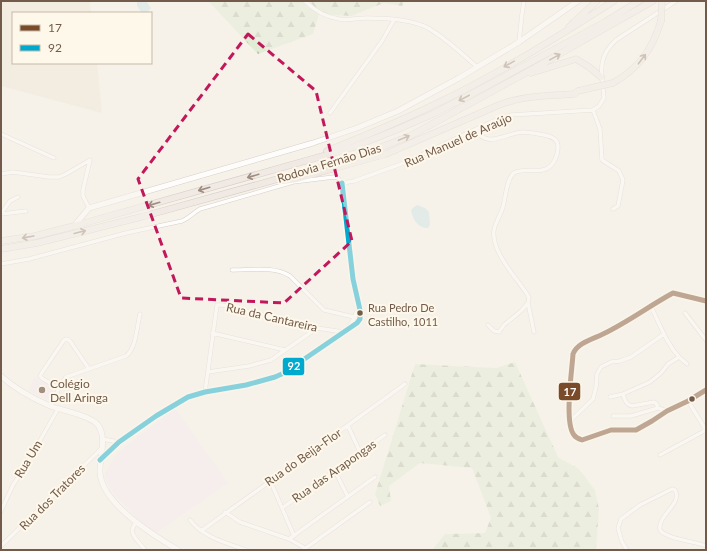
<svg xmlns="http://www.w3.org/2000/svg" width="707" height="551" font-family="Lato,sans-serif">
<style>
.residential{fill:#efe5d7}
.education{fill:#f3e9f1}
.forest{fill:url(#forest-firs)}
.water{fill:#cce2e6}
.lines{fill:none;stroke-linecap:round;stroke-linejoin:round}
.street-casing{stroke:#d5cfc8;stroke-width:4.5}
.secondary-casing{stroke:#d6cfc7;stroke-width:6}
.highway-casing{stroke:#d5cdc5;stroke-width:7}
.street{stroke:#fefdfc;stroke-width:3.5}
.secondary{stroke:#fefdfc;stroke-width:5}
.highway{stroke:#f0e9e4;stroke-width:6}
.highway-bridge-casing{stroke:#d5cdc5;stroke-width:7;stroke-linecap:butt}
.highway-bridge{stroke:#f0e9e4;stroke-width:6}
.bus-1-casing{stroke:#fef8ea;stroke-width:8}
.bus-2-casing{stroke:#fef8ea;stroke-width:8}
.bus-1{stroke:#7a4b2a;stroke-width:5}
.bus-2{stroke:#00a9ce;stroke-width:5}
.oneway{stroke:#9f8d81}
.marked{fill:none;stroke:#c2185b;stroke-width:3;stroke-dasharray:8 5;stroke-linejoin:round}
.bus-dot{fill:#735b4b;stroke:#fef8ea;stroke-width:1.5}
.poi-dot{fill:#a19082;stroke:#fef8ea;stroke-width:1.5}
.labels{text-anchor:middle;dominant-baseline:central;stroke-width:4;stroke-linejoin:round;paint-order:stroke}
.bus-label{font-size:11px;fill:#735b4b;stroke:#fef8ea;text-anchor:start}
.street-label{font-size:12px;fill:#735b4b;stroke:#fef8ea}
.poi-label{font-size:12px;fill:#735b4b;stroke:#fef8ea;text-anchor:start}
.line-badge{stroke:#fef8ea;stroke-width:1.5}
.badge-label{font-size:11px;text-anchor:middle;font-weight:bold;fill:#fff}
</style>
<defs>
<pattern id="forest-firs" width="22" height="20" patternUnits="userSpaceOnUse"><rect width="22" height="20" fill="#e1ecd4"/><path d="M5 1l3.5 6h-7zM16 11l3.5 6h-7z" fill="#bbc2ae"/></pattern>
</defs>
<rect width="100%" height="100%" fill="#f6f2e9"/>
<!-- residential -->
<path class="residential" d="M1 1H90L91 13H13V63H97L102 113 1 86Z"/>
<!-- education -->
<path class="education" d="M34 377 55 388 50 401 29 391Z
M175 408 191 431 228 483 156 533 139 520 114 494 106 481 105 473 117 453Z"/>
<!-- forest -->
<path class="forest" d="M208 1H405L402 6 384 3 351 16 319 14 313 34 258 54Z
M515 362 558 457 579 469 595 490 599 509 596 550H432L445 534 485 533 491 518 472 468 420 463 389 486 391 501 380 506 375 494 415 364 496 368Z"/>
<!-- water -->
<path class="water" d="M137 1H146L151 8 146 13H142L137 6Z
M417 205 425 208 429 212 430 225 428 228C418 229 412 218 411 210L414 207Z"/>
<g class="lines">
<!-- street casing -->
<g class="street-casing">
<path id="street" d="M305 1C314 10 326 17 339 19 348 21 358 18 367 18 384 18 405 19 421 25 435 29 466 57 477 67
M519 42 522 14 524 1
M593 110 600 129 602 160 619 171 623 180 618 206 613 209
M330 113 382 41 394 20
M476 130C487 149 506 133 523 132 530 132 537 134 544 135 549 136 554 137 557 142 559 146 558 150 557 154 550 181 527 165 514 173 507 178 506 194 504 202 503 212 496 220 494 230 491 252 516 277 527 294L529 298 528 303 534 332
M1 134 54 158
M1 174 13 172 49 177H59L66 174 90 160
M342 183 354 181 404 163 491 122 511 115 593 110 599 106 604 98C602 74 596 58 616 40L676 1
M89 208 83 196V190L90 160
M1 214 26 211
M1 214 10 201 18 197
M1 264 29 259 126 233 182 221C189 218 193 213 200 209L293 182 334 177 338 178 342 183
M232 270C250 270 274 266 290 276L324 310 354 317
M706 301 673 293C649 306 628 322 603 334 593 339 577 343 573 354 572 371 564 423 574 435 576 438 579 439 582 440L611 430H636L652 421 667 411 688 401 706 390
M651 307C660 324 666 343 679 357L668 364 661 373 650 382 623 394C624 399 626 405 632 406L654 402 656 403 658 408 667 411
M685 313 706 340
M488 325 494 331 499 332 504 325 521 311 528 303
M347 329 353 320 359 306
M212 333 285 350
M679 357 687 364
M208 372 249 366 271 360 317 328
M59 388 43 379 40 376 41 374 64 340 67 339 70 341 89 369
M205 392 217 305H222L317 328 343 332
M610 397 623 394
M688 401 706 430
M51 406 59 388 66 377 126 356C136 349 137 326 140 314
M613 416H631L658 408
M569 422 593 399 596 387 597 374 601 367 611 362 620 361 631 357 664 334
M348 426 360 452
M102 439 119 442
M660 455 706 430
M101 460 119 442 156 416 188 397 205 392 246 385 275 377 284 373 357 323 360 319V310L353 279 342 183
M335 471 348 497
M270 480 294 536
M282 508 385 435
M1 511 13 485 23 470 58 409
M225 512 240 522 289 539 305 548
M190 520C203 537 226 543 246 550
M136 523C126 533 139 541 145 550
M201 531 405 384
M289 539 375 477
M1 546 102 448
M303 550 370 502
M627 550 622 542 618 528 621 519 640 505 672 489 675 490C683 504 657 515 660 530 666 539 694 541 706 546"/>
</g>
<!-- secondary casing -->
<g class="secondary-casing">
<path id="secondary" d="M74 226 89 208 313 143 357 128 398 111 459 78 519 42 578 1
M1 376C15 389 32 398 50 406 61 410 92 416 98 425 107 438 100 455 100 470 99 502 153 535 178 550"/>
</g>
<!-- highway casing -->
<g class="highway-casing">
<path id="highway" d="M569 27 574 22 597 1
M531 73 576 59 589 67 601 77
M613 83C639 68 652 50 661 21
M327 151C367 135 406 119 444 100 503 71 559 36 614 1
M283 181 296 179 386 154 499 105C526 95 546 96 574 94L578 91 595 87
M1 241 35 236 74 226 351 148 396 130 433 114 470 95 605 22 639 1
M1 249 37 243 141 217 353 158 410 136 533 69 653 1"/>
</g>
<!-- street -->
<use href="#street" class="street"/>
<!-- secondary -->
<use href="#secondary" class="secondary"/>
<!-- highway -->
<use href="#highway" class="highway"/>
<!-- highway-bridge casing -->
<g class="highway-bridge-casing">
<path id="highway-bridge" d="M661 21 662 1
M595 87 613 83"/>
</g>
<!-- highway-bridge -->
<use href="#highway-bridge" class="highway-bridge"/>
<!-- bus-1 casing -->
<g class="bus-1-casing">
<path id="bus-1" d="M706 301 673 293C649 306 628 322 603 334 593 339 577 343 573 354 572 371 564 423 574 435 576 438 579 439 582 440L611 430H636L652 421 667 411 688 401 706 390"/>
</g>
<!-- bus-2 casing -->
<g class="bus-2-casing">
<path id="bus-2" d="M100 460 119 442 156 416 188 397 205 392 246 385 275 377 284 373 357 323 360 319V310L353 279 342 183"/>
</g>
<!-- bus-1 -->
<use href="#bus-1" class="bus-1"/>
<!-- bus-2 -->
<use href="#bus-2" class="bus-2"/>
</g>
<!-- one-way arrows -->
<defs><path id="oneway-shaft" d="M-6 0H5M1.5-3L5.5 0L1.5 3" fill="none" stroke-width="1.6" stroke-linecap="round" stroke-linejoin="round"/></defs>
<g class="oneway">
<use href="#oneway-shaft" transform="translate(555 57) rotate(-29)"/>
<use href="#oneway-shaft" transform="translate(642 59) rotate(-53)"/>
<use href="#oneway-shaft" transform="translate(509 64) rotate(151)"/>
<use href="#oneway-shaft" transform="translate(464 98) rotate(152)"/>
<use href="#oneway-shaft" transform="translate(404 138) rotate(-23)"/>
<use href="#oneway-shaft" transform="translate(253 176) rotate(164)"/>
<use href="#oneway-shaft" transform="translate(204 189) rotate(164)"/>
<use href="#oneway-shaft" transform="translate(154 204) rotate(164)"/>
<use href="#oneway-shaft" transform="translate(80 232) rotate(-14)"/>
<use href="#oneway-shaft" transform="translate(28 237) rotate(170)"/>
</g>
<!-- marked area -->
<path d="M0 0H707V551H0ZM248 34 316 91 352 241 284 303 181 298 138 179Z" fill="#f6f2e9" fill-opacity=".55" fill-rule="evenodd"/>
<path class="marked" d="M248 34 316 91 352 241 284 303 181 298 138 179Z"/>
<!-- markers -->
<g class="bus-dot">
<circle cx="360" cy="313" r="3.5"/>
<circle cx="692" cy="399" r="3.5"/>
</g>
<circle class="poi-dot" cx="42" cy="390" r="4"/>
<g class="labels">
<!-- bus labels -->
<g class="bus-label">
<text x="368" y="307">Rua Pedro De<tspan x="368" dy="14">Castilho, 1011</tspan></text>
</g>
<!-- street labels -->
<g class="street-label">
<text transform="translate(458 140) rotate(-24)">Rua Manuel de Araújo</text>
<text transform="translate(329 163) rotate(-17)">Rodovia Fernão Dias</text>
<text transform="translate(272 317) rotate(13)">Rua da Cantareira</text>
<text transform="translate(303 457) rotate(-35)">Rua do Beija-Flor</text>
<text transform="translate(28 459) rotate(-59)">Rua Um</text>
<text transform="translate(334 471) rotate(-35)">Rua das Arapongas</text>
<text transform="translate(52 497) rotate(-45)">Rua dos Tratores</text>
</g>
<!-- poi labels -->
<g class="poi-label">
<text x="50" y="383">Colégio<tspan x="50" dy="14">Dell Aringa</tspan></text>
</g>
</g>
<g class="line-badge">
<rect x="282" y="357" width="23" height="19" rx="4" fill="#00a9ce"/>
<rect x="558" y="382" width="23" height="19" rx="4" fill="#7a4b2a"/>
</g>
<g class="badge-label">
<text x="294" y="370">92</text>
<text x="570" y="396">17</text>
</g>
<!-- border -->
<rect width="707" height="551" fill="none" stroke="#735b4b" stroke-width="4"/>
<!-- legend -->
<rect x="12" y="12" width="140" height="52" fill="#fef8ea" stroke="#c6b9aa"/>
<rect x="20" y="25" width="20" height="6" fill="#7a4b2a" stroke="#c6b9aa"/>
<text x="48" y="32" font-size="12" fill="#735b4b">17</text>
<rect x="20" y="45" width="20" height="6" fill="#00a9ce" stroke="#c6b9aa"/>
<text x="48" y="52" font-size="12" fill="#735b4b">92</text>
</svg>
